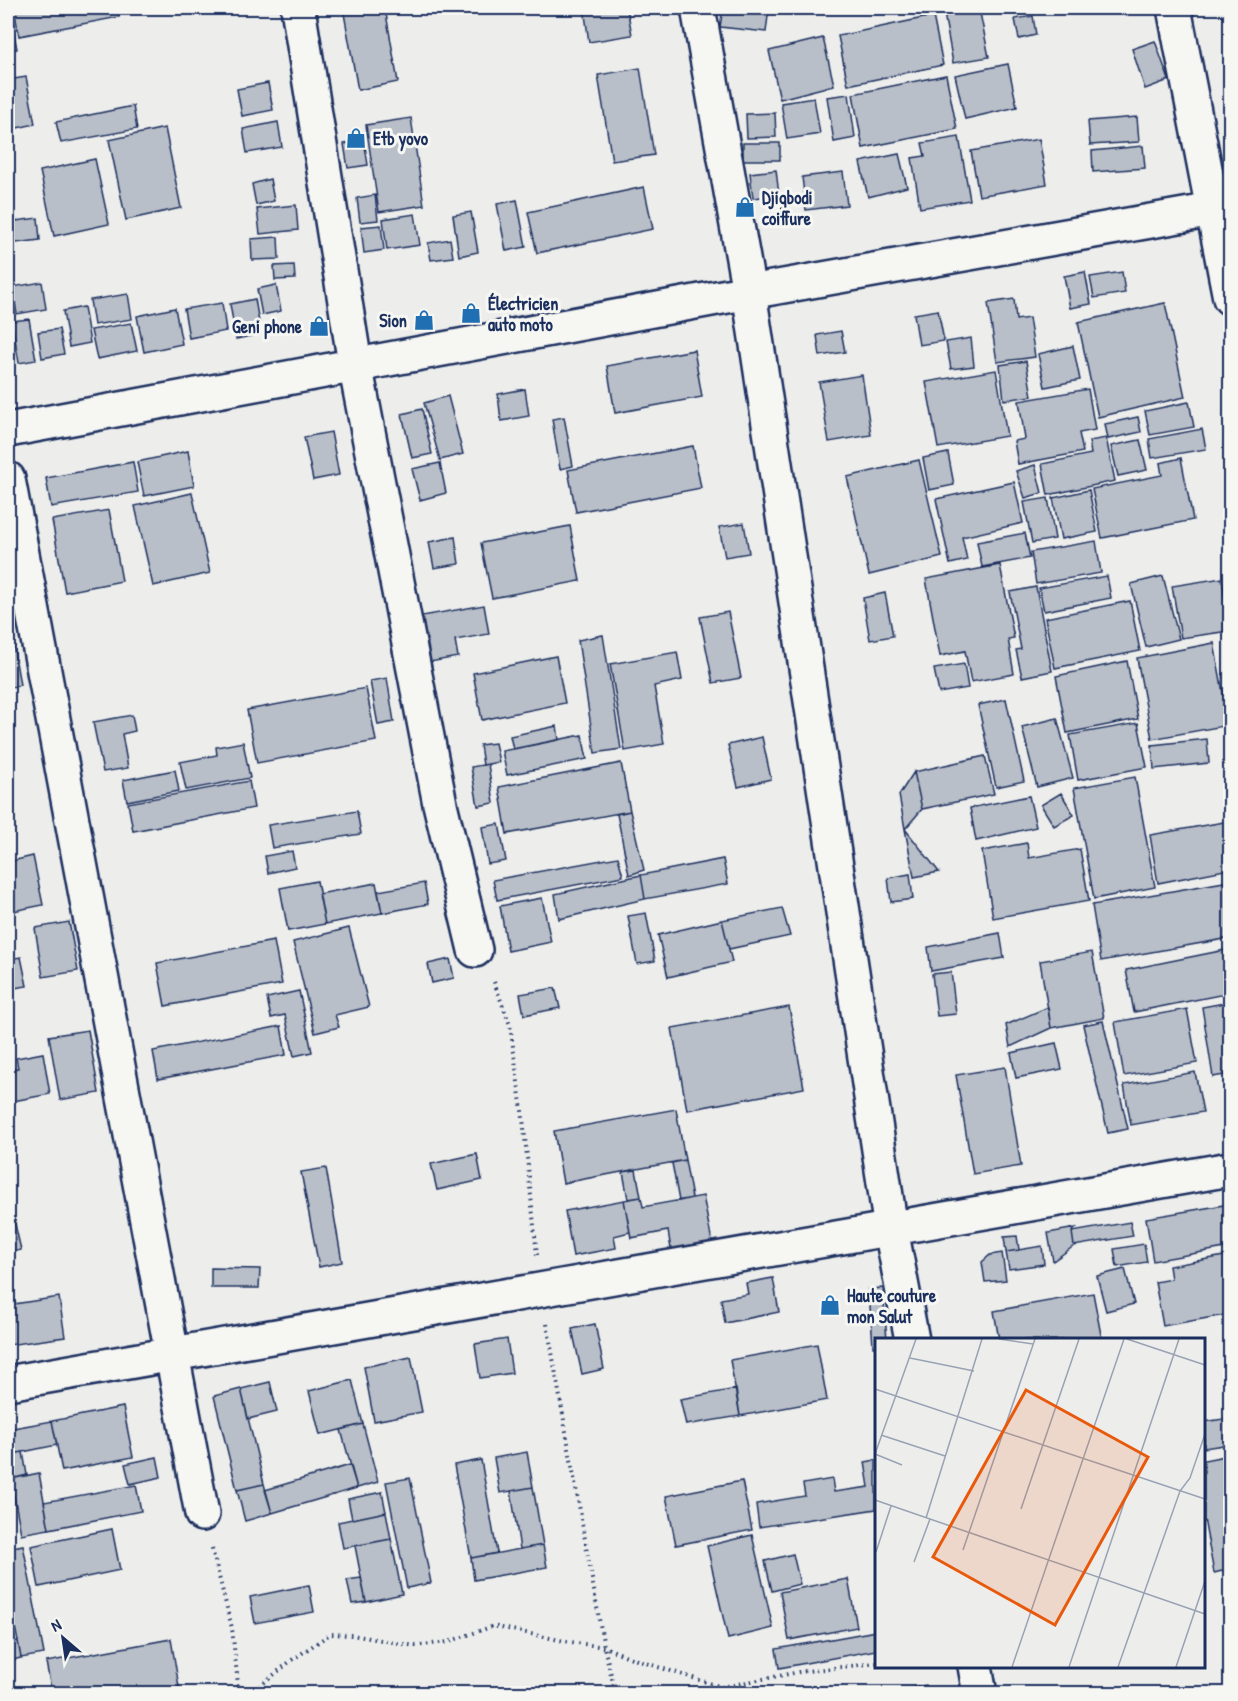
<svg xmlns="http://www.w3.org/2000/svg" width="1238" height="1701" font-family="'Patrick Hand',sans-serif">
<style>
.building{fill:#b9bfc8;stroke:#1b2f5e;stroke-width:1.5}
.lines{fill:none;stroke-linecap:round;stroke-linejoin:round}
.street-casing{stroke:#1b2f5e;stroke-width:38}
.path{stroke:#1b2f5e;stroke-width:4;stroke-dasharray:1.5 4.5;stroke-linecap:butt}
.street{stroke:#f6f6f2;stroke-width:33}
.labels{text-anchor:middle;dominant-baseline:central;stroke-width:6;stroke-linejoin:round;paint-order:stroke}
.poi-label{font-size:18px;font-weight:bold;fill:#1b2f5e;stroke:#f6f6f2;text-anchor:start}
.inset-road{fill:none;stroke:#99a2b3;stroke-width:1.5}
.view{fill:#e8590c;fill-opacity:0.15;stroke:#e8590c;stroke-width:3}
.inset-edge{fill:none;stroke:#1b2f5e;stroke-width:3}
</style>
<rect width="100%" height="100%" fill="#edeeec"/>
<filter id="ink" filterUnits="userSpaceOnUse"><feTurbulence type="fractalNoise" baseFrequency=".0167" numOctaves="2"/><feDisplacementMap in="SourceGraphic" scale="12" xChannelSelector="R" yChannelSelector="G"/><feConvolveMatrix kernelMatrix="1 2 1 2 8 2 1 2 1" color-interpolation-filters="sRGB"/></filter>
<g filter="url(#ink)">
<!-- building -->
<path class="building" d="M8 8H9L17 49 8 51Z
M14 8H118L119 17 19 36Z
M343 8H385L398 82 358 90Z
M584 8H627L632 35 589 42Z
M723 8H769L766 32 720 27Z
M943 8H979L989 57 953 63Z
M933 16 943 65 848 85 838 36Z
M1033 16 1036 35 1019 39 1015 19Z
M823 38 834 85 780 99 769 51Z
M1155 41 1169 80 1145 89 1132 49Z
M1008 64 1017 107 965 119 955 75Z
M640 68 654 155 612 161 598 75Z
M946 75 957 129 863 148 853 94Z
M26 77 35 124 8 130V80Z
M268 83 273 110 242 116 237 89Z
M849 94 855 138 834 142 827 97Z
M814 98 820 134 787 139 781 103Z
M133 106 137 129 61 143 56 122Z
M775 113 776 137 747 138 746 114Z
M1137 117 1139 142 1090 145 1088 121Z
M411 118 424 205 379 212 366 125Z
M278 122 282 147 247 153 243 129Z
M165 128 181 208 126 220 109 140Z
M959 137 970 200 920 208 912 158 925 156 922 143Z
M1039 139 1047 184 979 196 971 151Z
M364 140 368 165 348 168 344 144Z
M743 143H780V160H743Z
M1143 146 1145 168 1093 172 1092 151Z
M899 154 907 187 868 197 860 162Z
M95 159 109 224 54 236 40 171Z
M776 170 779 195 753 198 750 173Z
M843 172 847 205 806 210 802 177Z
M270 179 274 201 256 205 252 184Z
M644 187 653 229 537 253 528 212Z
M375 195 378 220 360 222 357 198Z
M517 200 526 247 506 251 497 204Z
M296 205 298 230 260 234 257 209Z
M471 212 478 252 459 256 453 215Z
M415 214 420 245 387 250 383 219Z
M38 218 40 240 8 244V222Z
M381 225 384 250 364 253 361 227Z
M278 237 279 259 252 260 251 239Z
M450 239 453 257 431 260 428 243Z
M294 265 295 279 275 280 274 266Z
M1085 272 1091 304 1070 308 1064 276Z
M1122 272 1125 293 1094 298 1090 277Z
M42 282 46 309 17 314 12 287Z
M276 285 281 311 262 315 257 289Z
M128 294 132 319 94 325 90 300Z
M255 299 261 334 236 339 230 304Z
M1014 299 1016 320 1029 318 1035 357 997 362 988 303Z
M222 303 226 331 189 338 184 309Z
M1165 303 1185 397 1098 417 1078 322Z
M84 307 90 343 69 347 63 311Z
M175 308 182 344 144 352 137 316Z
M938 310 944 341 919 345 914 314Z
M29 319 36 360 19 363 12 321Z
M131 323 137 351 97 359 91 330Z
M59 329 64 354 42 358 38 332Z
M841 331 845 352 820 356 817 335Z
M971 338 974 366 951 369 946 342Z
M1073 346 1080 380 1045 387 1038 354Z
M694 350 702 397 615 413 607 366Z
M1026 361 1032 396 1004 400 1000 365Z
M996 370 1007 436 938 448 926 382Z
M862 375 871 435 829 442 819 382Z
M525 389 529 416 501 421 498 394Z
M1088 389 1095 430 1079 433 1083 452 1018 464 1014 441 1025 439 1019 401Z
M448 396 463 454 440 460 424 403Z
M1189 402 1194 427 1150 435 1145 411Z
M422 409 432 454 412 458 402 414Z
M564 417 573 466 560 469 552 419Z
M1138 417 1141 432 1108 439 1105 424Z
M1202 429 1206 449 1152 458 1149 439Z
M331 432 339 475 313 480 304 437Z
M1106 438 1115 481 1048 495 1042 464 1091 454 1089 441Z
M1140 440 1147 470 1118 476 1111 446Z
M693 446 701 488 576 512 568 470Z
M188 451 194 486 144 496 137 462Z
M948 453 954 485 929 490 923 458Z
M1181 458 1193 520 1102 538 1092 489 1162 475 1160 463Z
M919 460 942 557 869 575 847 477Z
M133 462 138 492 51 507 46 478Z
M440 463 446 493 420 500 412 469Z
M1035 465 1042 493 1025 498 1016 471Z
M1014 482 1023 523 962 537 967 560 950 564 936 499Z
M1089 490 1097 532 1061 539 1053 498Z
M192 493 210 573 153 586 135 506Z
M1048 498 1055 539 1032 543 1024 502Z
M109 510 122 581 65 592 52 520Z
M744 523 749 553 725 557 719 527Z
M570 526 580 581 492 598 481 543Z
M1025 533 1030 558 982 567 977 542Z
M455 537 459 564 434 568 429 542Z
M1096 541 1101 573 1036 584 1031 552Z
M1000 565 1014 638 1008 639 1014 674 971 682 965 651 940 656 926 579Z
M1107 576 1111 598 1044 611 1039 588Z
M1163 576 1179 639 1146 647 1131 584Z
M1222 578 1229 631 1181 638 1172 586Z
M1036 587 1052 671 1022 677 1016 650 1021 649 1010 592Z
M885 593 893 636 870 640 863 598Z
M1130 601 1140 651 1055 668 1045 618Z
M484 605 489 634 455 640 458 657 430 662 422 616Z
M728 612 741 678 713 683 700 617Z
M8 621H9L20 685 8 688Z
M603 635 621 749 595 753 578 640Z
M1214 643 1229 725 1152 739 1137 658Z
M677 652 682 680 654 686 664 744 625 751 610 664Z
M556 656 565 703 482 720 473 673Z
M1127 661 1138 719 1067 733 1056 676Z
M964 664 968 688 939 693 934 669Z
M387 678 394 722 378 725 370 681Z
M366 688 376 741 257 763 247 710Z
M1006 699 1024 781 996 787 978 705Z
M132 715 135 731 122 734 128 768 103 772 93 722Z
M1057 718 1073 778 1037 787 1022 727Z
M1138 723 1147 767 1078 780 1070 735Z
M557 726 559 740 513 749 510 736Z
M582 735 587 759 507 775 502 751Z
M762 737 771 779 738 787 728 745Z
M1207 739 1209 763 1154 769 1152 745Z
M243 742 250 778 186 790 180 762 217 755 216 747Z
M495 743 499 762 483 765 480 745Z
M985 756 994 794 922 809 914 772Z
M621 763 630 811 507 834 499 787Z
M488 764 494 803 478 806 471 767Z
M175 770 179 791 127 801 123 780Z
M914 772 922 809 905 829 899 795Z
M1135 777 1155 887 1094 899 1074 788Z
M249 781 254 808 133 831 128 803Z
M1061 793 1074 815 1054 826 1041 805Z
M1029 796 1036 827 976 841 970 808Z
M357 811 361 834 272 848 268 825Z
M630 811 644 870 629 875 617 814Z
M1230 821V869L1158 883 1150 835Z
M499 824 506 861 488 864 482 827Z
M905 829 939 872 914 877Z
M1027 843 1029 858 1080 849 1089 901 993 918 982 851Z
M292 851 295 867 268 873 265 856Z
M33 856 43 905 8 912V862Z
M618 857 623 876 497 900 493 880Z
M723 859 728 884 645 899 641 875Z
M910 874 913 899 891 902 888 878Z
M641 875 645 899 559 919 555 894Z
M317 881 325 924 288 931 280 888Z
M1230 881V938L1101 961 1092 905Z
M376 883 382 913 325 924 319 894Z
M424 883 428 904 382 913 378 891Z
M542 898 551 942 508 951 500 906Z
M782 908 790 936 729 949 722 920Z
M646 913 655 961 637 964 628 916Z
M722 920 732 962 668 977 658 935Z
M69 922 78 971 43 977 35 928Z
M349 928 369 1007 335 1015 339 1027 315 1033 293 942Z
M1000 933 1004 958 931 971 928 947Z
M274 941 282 984 165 1006 157 963Z
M1230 949V993L1134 1012 1126 970Z
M1092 952 1104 1018 1051 1028 1040 961Z
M21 957 27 986 8 989V959Z
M450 959 454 978 432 983 428 964Z
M951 972 956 1014 937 1016 932 974Z
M555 988 560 1008 524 1015 520 994Z
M299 991 312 1052 294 1056 285 1015 271 1018 267 998Z
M1230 1002V1074L1213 1077 1202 1007Z
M789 1007 804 1088 687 1110 672 1028Z
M1048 1007 1051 1028 1010 1047 1006 1025Z
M1187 1009 1197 1063 1124 1076 1115 1022Z
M1103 1021 1128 1129 1108 1133 1083 1025Z
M281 1026 286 1055 158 1079 153 1051Z
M88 1030 99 1093 60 1100 49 1036Z
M1056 1043 1062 1069 1016 1078 1011 1053Z
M43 1053 50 1094 8 1102V1070L18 1068 16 1058Z
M1005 1067 1021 1166 973 1174 956 1075Z
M1195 1072 1203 1112 1131 1125 1124 1085Z
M676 1109 685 1160 563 1183 554 1131Z
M477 1154 482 1180 437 1190 431 1164Z
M685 1160 692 1198 679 1201 672 1163Z
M326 1168 342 1262 319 1267 301 1172Z
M636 1170 641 1197 628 1199 623 1172Z
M703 1196 713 1247 672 1255 668 1231 631 1238 624 1200 641 1197 643 1207Z
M624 1200 630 1232 614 1236 616 1248 573 1256 565 1211Z
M1230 1204V1247L1153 1261 1146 1218Z
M1130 1222 1133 1236 1074 1246 1072 1232Z
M15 1224 21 1250 8 1253V1226Z
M1076 1228 1072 1232 1074 1246 1053 1261 1048 1233Z
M1017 1236 1019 1250 1006 1252 1004 1237Z
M1144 1244 1147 1262 1117 1267 1114 1249Z
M1042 1246 1044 1264 1009 1269 1006 1252Z
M1002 1253 1006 1280 985 1282 982 1262 990 1255Z
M1230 1255V1314L1163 1326 1155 1282 1171 1279 1169 1266Z
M211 1268 260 1269 259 1288H211Z
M1125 1269 1134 1304 1106 1311 1097 1276Z
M773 1278 779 1312 725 1323 721 1299 748 1294 746 1283Z
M883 1288 885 1315 871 1316 868 1289Z
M1093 1293 1102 1340H999L994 1311Z
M59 1297 65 1337 8 1345V1305Z
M885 1315 887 1340H876V1347H873L871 1316Z
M595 1324 604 1369 582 1374 572 1329Z
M507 1339 512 1373 480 1378 475 1344Z
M817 1344 827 1400 740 1416 730 1360Z
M411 1357 422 1412 374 1421 364 1367Z
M352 1380 363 1424 320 1435 309 1391Z
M270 1382 277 1412 248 1419 241 1389Z
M241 1389 264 1484 237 1490 214 1396Z
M736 1389 740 1416 686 1425 680 1399Z
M123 1407 133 1457 62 1471 52 1421Z
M1230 1418V1444L1204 1448V1422Z
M52 1421 57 1445 8 1455V1429Z
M363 1424 378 1482 357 1488 341 1430Z
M23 1452 27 1475 11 1479 8 1455Z
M527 1452 533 1487 500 1493 494 1458Z
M1230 1455V1569L1214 1573 1204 1519V1460Z
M157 1457 161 1477 130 1484 125 1464Z
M481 1460 497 1553 471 1558 454 1465Z
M876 1460V1509L759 1527 756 1504 805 1496 803 1484 832 1479 834 1492 869 1487 865 1462Z
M350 1465 357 1488 272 1513 265 1490Z
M39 1473 49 1529 21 1534 11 1479Z
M410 1478 431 1583 407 1588 386 1482Z
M742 1481 752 1530 676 1545 666 1496Z
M264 1484 272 1513 245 1521 237 1490Z
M136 1485 141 1511 49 1529 44 1502Z
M533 1487 543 1545 520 1549 511 1491Z
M382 1492 386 1512 352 1519 348 1499Z
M386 1512 391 1539 343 1548 338 1522Z
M112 1529 120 1570 39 1587 31 1546Z
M752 1535 773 1628 728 1639 707 1546Z
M391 1539 402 1594 366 1602 355 1546Z
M23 1545 44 1654 21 1658 8 1589V1548Z
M543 1545 547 1567 474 1580 471 1558Z
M793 1554 800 1584 772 1591 765 1561Z
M361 1578 366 1602 352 1604 347 1580Z
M848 1579 857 1627 789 1640 780 1592Z
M309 1585 314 1612 255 1623 250 1597Z
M876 1631V1650L779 1668 776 1649Z
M171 1639 180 1693 52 1694 46 1662Z
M18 1641 21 1658 8 1661V1643Z
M926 1685 928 1694H875Z"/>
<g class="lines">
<!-- street casing -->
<g class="street-casing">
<path id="street" d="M298 8 355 364 440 804 475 950
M698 8 749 292 891 1229 912 1340
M1174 8 1230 298
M8 430 749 292 1230 207
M8 479 202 1514
M8 1383 1230 1169
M975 1666 980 1694"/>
</g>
<!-- path -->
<path class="path" d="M494 982 510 1025 523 1118 537 1255
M547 1324 604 1647 616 1694
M212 1549 232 1628 239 1694
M250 1694 292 1660 330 1634 352 1635 415 1646 448 1642 493 1626 564 1641 604 1647 639 1661 722 1687 799 1672 876 1663"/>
<!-- street -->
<use href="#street" class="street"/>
</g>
</g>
<!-- icons -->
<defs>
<g id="shop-bare" transform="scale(1.62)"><path d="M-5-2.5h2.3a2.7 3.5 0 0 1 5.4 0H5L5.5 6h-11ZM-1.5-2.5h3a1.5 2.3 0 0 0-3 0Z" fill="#1f6fb2" stroke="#f6f6f2" stroke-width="2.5" paint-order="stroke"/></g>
</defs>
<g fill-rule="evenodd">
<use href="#shop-bare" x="356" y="138"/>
<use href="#shop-bare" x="745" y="207"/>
<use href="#shop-bare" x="471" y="313"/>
<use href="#shop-bare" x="424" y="320"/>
<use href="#shop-bare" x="319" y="326"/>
<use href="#shop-bare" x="830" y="1305"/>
</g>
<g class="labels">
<!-- poi labels -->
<g class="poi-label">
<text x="373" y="138">Etb yovo</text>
<text x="762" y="197">Djigbodi<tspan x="762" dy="21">coiffure</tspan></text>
<text x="488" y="303">Électricien<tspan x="488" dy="21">auto moto</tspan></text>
<text x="407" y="320" text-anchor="end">Sion</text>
<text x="302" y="326" text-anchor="end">Geni phone</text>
<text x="847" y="1295">Haute couture<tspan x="847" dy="21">mon Salut</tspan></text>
</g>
</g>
<!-- overview -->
<g transform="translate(875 1338)">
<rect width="330" height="330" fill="#edeeec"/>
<path class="inset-road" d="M124 1 158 6M252 1 330 27M35 20 99 33M0 51 330 161M6 97 70 118M0 116 41 1M0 116 27 127M0 162 330 276M146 171 204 1M51 180 107 1M88 212 160 1M1 214 16 168M39 224 55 181M137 329 249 1M194 329 304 1M243 329 305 153 315 140 330 96M301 329 330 243"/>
<path class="view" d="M151 52 273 119 180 287 58 219Z"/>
<rect width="330" height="330" class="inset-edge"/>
</g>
<!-- margin -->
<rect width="1238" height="1701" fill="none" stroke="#f6f6f2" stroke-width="30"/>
<rect x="15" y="15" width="1208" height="1671" fill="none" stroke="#1b2f5e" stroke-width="2" filter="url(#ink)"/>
<!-- north arrow -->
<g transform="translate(63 1638) rotate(331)" stroke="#f6f6f2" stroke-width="4.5" paint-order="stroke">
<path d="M0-4.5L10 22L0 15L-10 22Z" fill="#1b2f5e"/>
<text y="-9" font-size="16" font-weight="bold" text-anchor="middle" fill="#1b2f5e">N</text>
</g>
</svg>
